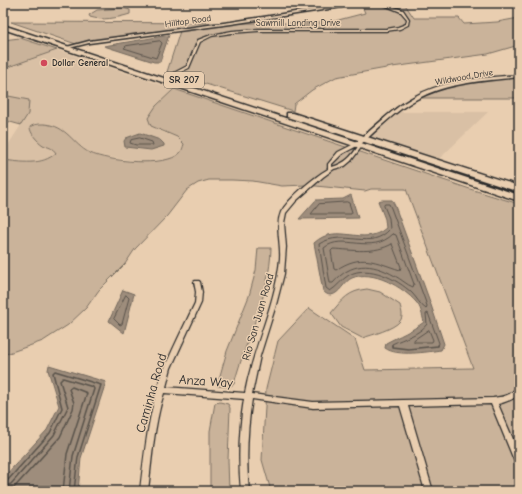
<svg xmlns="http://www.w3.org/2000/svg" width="522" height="494" font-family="'Comic Neue',sans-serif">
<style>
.built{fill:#d9c0a5;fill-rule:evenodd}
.green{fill:#cab39a;stroke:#7a6f62}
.water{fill:#9e8d7b;stroke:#70665b}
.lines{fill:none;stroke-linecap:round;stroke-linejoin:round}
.shore-far1{stroke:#59524b;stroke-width:1}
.shore{stroke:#59524b;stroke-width:1.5}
.minor-casing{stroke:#2b2b2b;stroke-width:2.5}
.tertiary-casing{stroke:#2b2b2b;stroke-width:3}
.trunk-casing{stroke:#2b2b2b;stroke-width:3}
.minor{fill:#e9ceb0;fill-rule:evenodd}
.tertiary{fill:#e9ceb0;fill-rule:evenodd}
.trunk{fill:#e9ceb0;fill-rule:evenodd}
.poi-dot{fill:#d1495b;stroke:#e9ceb0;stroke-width:1.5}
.labels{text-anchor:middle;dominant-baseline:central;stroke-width:3;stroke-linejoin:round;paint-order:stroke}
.far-street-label{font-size:9px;fill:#2b2b2b;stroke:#e9ceb0}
.far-poi-label{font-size:9px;font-weight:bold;fill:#2b2b2b;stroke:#e9ceb0;text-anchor:start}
.shield{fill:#e9ceb0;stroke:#645c53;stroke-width:1}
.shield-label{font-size:10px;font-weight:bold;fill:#2b2b2b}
.street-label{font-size:11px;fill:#2b2b2b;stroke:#e9ceb0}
.near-street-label{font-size:13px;fill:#2b2b2b;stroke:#e9ceb0}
</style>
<rect width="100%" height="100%" fill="#e9ceb0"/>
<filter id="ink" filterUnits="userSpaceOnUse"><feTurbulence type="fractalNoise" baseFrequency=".025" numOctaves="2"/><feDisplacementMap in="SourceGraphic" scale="8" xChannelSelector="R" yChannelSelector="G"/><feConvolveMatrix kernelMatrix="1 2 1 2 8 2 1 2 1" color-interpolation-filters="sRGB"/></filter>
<g filter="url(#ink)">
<!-- built -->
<path class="built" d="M57 50 174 89 156 106 162 132 177 137 184 144 180 153 169 159 142 162 101 156 90 153 81 146 43 145 52 147 57 152 51 158 32 162 3 160V153L28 114 29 100 3 95V73L8 67ZM140 133 146 136 160 140 151 150 125 147 126 138Z
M400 112H488L439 159 370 137Z"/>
<!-- green -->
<path class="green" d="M361 3H404L414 18H459L464 24 497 22 519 18V45L488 54 392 67 336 77 312 90 294 104 293 111 167 72 180 31 237 23H327L365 13Z
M124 8 130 10V14C117 18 102 21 90 17L89 15 97 10Z
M11 22 229 23 76 44Z
M20 38 57 50 8 67 3 73V40Z
M519 77V98H419C450 83 485 81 519 77Z
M174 89 470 189 519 204V491H271L262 460 266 389 278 341 309 308 355 339 365 370 473 368 406 189H371L365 191 306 185 282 186 253 181 232 180H209L198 183 187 190 167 216 135 249 125 264 99 290 86 308 68 325 43 341 3 355V160C21 162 42 166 56 153 52 147 49 148 43 145 37 141 30 133 30 127 34 124 39 124 44 124 68 126 72 144 90 153 107 161 166 168 180 153 182 151 183 147 184 144L177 137 151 126 148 118 156 106Z
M3 95 29 100 28 114 21 125 3 120Z
M258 248H271C270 296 246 338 234 384L228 387 217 386 227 351 249 296 256 270Z
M367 289 380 292 400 305C401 310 404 316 400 321 394 329 372 335 362 338L341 327 331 313C343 299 348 291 367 289Z
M220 402 228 404 230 408 228 460 229 491H210V431L215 403Z"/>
<!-- water -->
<path class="water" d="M169 35 160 62H154L104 46Z
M140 133 160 140 164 144V146L151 150 125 147 124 141 126 138Z
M351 195 358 218 299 219 316 200 343 199Z
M382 200H392L395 206 429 299 444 344 441 350C427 352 397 357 385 348L386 343C399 336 412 331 424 322 422 315 421 307 416 302 403 287 372 269 352 278 344 281 340 294 331 295 327 295 325 293 323 291L314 243C338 221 363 248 386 228L385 219 378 201Z
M123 290 134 294 124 333 109 321Z
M49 365 106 382 81 458 78 491H3V483L5 476 47 430 59 406 48 370Z"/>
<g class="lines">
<!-- shore-far1 -->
<path class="shore-far1" d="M160 41 162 43 156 58 124 48 126 46Z
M140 138 152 142 153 145H136L130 143 131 140Z
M347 202 349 203 352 212 351 214H311L319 204Z
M385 204H389L391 208 425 300 427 306 426 309C420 305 417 298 412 293 397 279 369 264 349 275 342 279 337 287 330 291L326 288 319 244C345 228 370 252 390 229L389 218 384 206Z
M393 234 396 235 414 284 413 287C407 285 401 279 395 276 371 262 351 262 333 283H330L324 248C343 232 371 256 393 234Z
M392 244 401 267 400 270C375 262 361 253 336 270L334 269 331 251 333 249C353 250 374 254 392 244Z
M126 295 129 298 122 324 120 325 114 319Z
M429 330 433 340 432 342H414V340Z
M392 346V344C404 338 419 335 427 324L426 314 428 313 439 343 438 346"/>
<!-- shore -->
<path class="shore" d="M392 345V347L408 349 438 346V345
M3 482 8 480 50 433 62 408 53 373 55 371 101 385 78 457 74 491
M3 487 11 484 54 435 68 407 60 381 63 378 93 387 94 389 73 456 69 491
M11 491 60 437 73 409 74 403 69 389 72 387 87 393 67 454 63 491"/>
<!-- minor casing -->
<g class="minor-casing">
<path id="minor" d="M356 3H362L341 7 340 6Z
M379 3H383L403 10 409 19 408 25 400 29 386 31H258L232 33 212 36 200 42 189 68 171 77 168 76 187 66 198 40 211 35 232 31 258 29H386L398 27 406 24 407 19 401 12Z
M356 143H360L363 145 351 161 345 166 334 169 323 177 296 201 286 213 284 223 286 247 284 274 276 305 260 356 252 394 313 402 493 398C499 397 505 397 511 393 514 391 516 388 519 386V394C513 400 506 402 498 404L519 453V466L516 465 491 404 408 406 433 491H425L400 406 313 408 252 399C247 430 246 460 249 491H241C238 460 239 429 244 399L164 393C154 425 152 458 148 491H140C145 450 149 406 165 367 174 346 185 324 195 303L196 292 194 282 195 281H199L200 282 202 292 201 303 171 368 166 387 245 393C253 347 276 304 280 258 281 243 275 226 281 212 289 198 314 177 328 169V164L338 152ZM359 145C351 157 346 163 332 167V164L342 154Z"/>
</g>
<!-- tertiary casing -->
<g class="tertiary-casing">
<path id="tertiary" d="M338 3H342V7L231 24 89 43 65 49 63 48 89 41 231 22 339 5Z
M519 75V77C485 81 448 82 417 99 396 110 378 129 360 145L358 146 355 144C363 136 372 129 380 122 390 113 401 104 412 98 444 79 484 78 519 75Z"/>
</g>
<!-- trunk casing -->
<g class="trunk-casing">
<path id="trunk" d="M3 25 519 195V201L3 29Z
M287 113H293L519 186V192L287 117Z"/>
</g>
<!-- minor -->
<use href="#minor" class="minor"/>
<!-- tertiary -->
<use href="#tertiary" class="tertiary"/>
<!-- trunk -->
<use href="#trunk" class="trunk"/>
</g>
</g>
<!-- markers -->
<circle class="poi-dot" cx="44" cy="63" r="4"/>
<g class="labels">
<!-- far-street labels -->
<g class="far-street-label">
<text transform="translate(188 21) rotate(-8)">Hilltop Road</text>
<text x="298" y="23">Sawmill Landing Drive</text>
<text transform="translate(464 77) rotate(-10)">Wildwood Drive</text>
</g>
<!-- far-poi labels -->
<g class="far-poi-label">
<text x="52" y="63">Dollar General</text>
</g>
<!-- shield labels -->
<rect class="shield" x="164" y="72" width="40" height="16" rx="3"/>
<g class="shield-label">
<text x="184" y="80">SR 207</text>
</g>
<!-- street labels -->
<g class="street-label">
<text transform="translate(258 317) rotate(-74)">Rio San Juan Road</text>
</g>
<!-- near-street labels -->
<g class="near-street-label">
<text transform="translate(206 381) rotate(4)">Anza Way</text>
<text transform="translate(151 393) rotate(-74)">Caminha Road</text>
</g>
</g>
<!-- margin -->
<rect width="522" height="494" fill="none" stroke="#e9ceb0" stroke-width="16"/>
<rect x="8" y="8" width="506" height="478" fill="none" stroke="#2b2b2b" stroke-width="1.5" filter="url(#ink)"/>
</svg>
